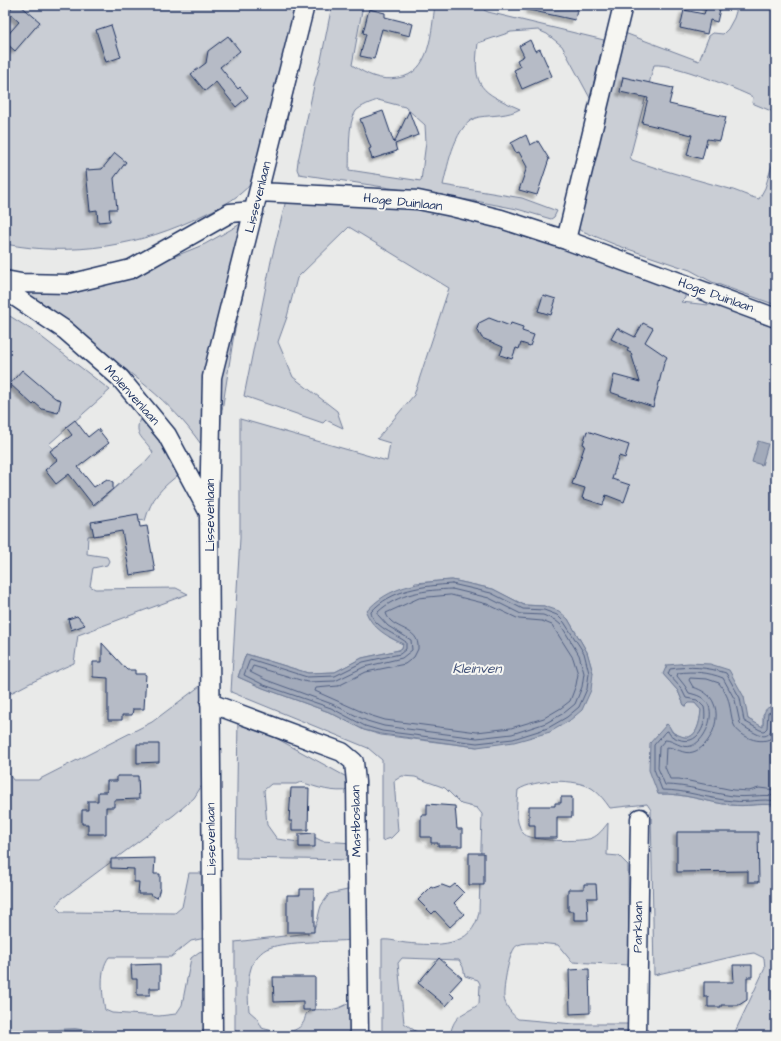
<svg xmlns="http://www.w3.org/2000/svg" width="781" height="1041" font-family="'Architects Daughter',sans-serif">
<style>
.green{fill:#caced5;stroke:#727e9a;fill-rule:evenodd}
.water{fill:#a2aaba;stroke:#6c7995}
.lines{fill:none;stroke-linecap:round;stroke-linejoin:round}
.shore{stroke:#516083;stroke-width:1}
.building{fill:#b6bbc6;stroke:#1b2f5e;filter:url(#shadow)}
.minor-casing{stroke:#1b2f5e;stroke-width:21}
.minor{stroke:#f6f6f2;stroke-width:18}
.labels{text-anchor:middle;dominant-baseline:central;stroke-width:4;stroke-linejoin:round;paint-order:stroke}
.street-label{font-size:13px;fill:#1b2f5e;stroke:#f6f6f2}
.water-label{font-size:14px;font-style:italic;fill:#44547a;stroke:#f6f6f2}
</style>
<defs>
<filter id="shadow"><feDropShadow dx="-3.5" dy="3.5" stdDeviation="1" flood-color="#0004"/></filter>
</defs>
<rect width="100%" height="100%" fill="#e9eae9"/>
<filter id="ink" filterUnits="userSpaceOnUse"><feTurbulence type="fractalNoise" baseFrequency=".025" numOctaves="2"/><feDisplacementMap in="SourceGraphic" scale="8" xChannelSelector="R" yChannelSelector="G"/><feConvolveMatrix kernelMatrix="1 2 1 2 8 2 1 2 1" color-interpolation-filters="sRGB"/></filter>
<g filter="url(#ink)">
<!-- green -->
<path class="green" d="M5 5H313L284 133C274 154 259 179 240 194 229 203 216 209 203 215 142 246 72 257 5 244Z
M332 5H363L352 65C368 75 379 81 398 78 431 73 431 32 435 5H482L484 10 488 12 604 40 590 98 562 46 547 34 538 30 511 32 478 43C472 88 481 92 520 109 508 116 493 115 479 117 455 122 448 165 443 185L522 198 557 211 554 217 551 219 517 209 481 202 299 174 297 169 298 161 315 81 321 60ZM378 100 405 107 425 125 426 142 421 181 349 170C350 155 347 123 356 111 361 106 371 102 378 100Z
M738 5H776V113L752 103 753 97C734 88 674 63 654 65L630 157 632 160C664 171 697 180 730 189 740 192 747 196 759 199L765 188 776 152V305L712 282 690 270 616 245 575 228 622 32 699 61 709 36 713 33 723 34 728 29 734 18Z
M286 200 434 210 499 225 685 292V298L681 302 709 305 713 302 776 325V706H772L763 714V728L748 719 746 714 663 674 678 691 684 705 686 706 689 702 695 703 701 710C700 726 695 746 674 733 671 731 670 726 666 724L658 794C685 793 705 802 731 805 746 807 760 803 774 805L776 807V1036H733L765 968 764 958 754 953 740 955 654 975 651 810 647 804 610 808C605 801 600 794 593 789 577 778 534 779 518 790 517 803 514 821 523 833 529 842 583 842 592 838 599 835 603 829 608 823L607 855 619 856 628 865 629 965 572 962 558 945C548 944 527 941 518 945 509 948 503 989 504 998 505 1005 512 1015 518 1019L574 1024H630V1036H455L451 1031C456 1012 467 1014 479 1004L480 984 478 980 465 976 463 967 459 960 402 958 398 963 404 1023 421 1035 420 1036H382V940C390 939 398 942 406 943 436 946 473 948 479 912L482 814 477 808 461 804 445 788 415 777 402 776 394 781 398 831 391 838 382 841V760L368 748 231 692 240 538V419L387 461 390 443 377 439 414 395 449 288 349 227 297 278 287 317 278 342 293 377 337 411 343 428 326 420 323 423 244 396 271 261ZM452 580 493 589 524 605 544 606 568 619 587 652 593 673 477 747 381 735 364 730 329 712 263 688 238 677 246 654 308 673 335 672 362 658 399 650 402 648 403 644 389 637 415 583Z
M263 207 234 334 221 417 218 472C189 418 154 391 107 355 74 329 40 305 5 282L139 271 205 244 237 226Z
M5 313 35 332 110 390 49 444 95 505 145 462 153 453C145 437 132 437 141 416L165 442 181 473C162 487 151 498 145 521L116 517 109 534 88 536 87 554 107 557 109 561 107 565 93 568 90 586 95 589 176 588 188 594 78 635 74 663 30 683 5 696Z
M204 683V782L194 798 174 815 60 900 56 907 61 912 175 913 182 907 189 873H205V938L191 941 171 957H109C99 970 102 993 105 1010L112 1013 159 1016 176 1014 182 1005 191 958 199 952 206 950V1036H144L75 1029 5 1031V768L13 780H38L152 722Z
M238 717 352 780 351 790C333 793 318 788 301 782L296 784H271L264 790 267 825 277 839 299 842 312 836 322 841 353 843 352 860 236 858Z
M352 889V940C332 942 286 941 269 948 262 950 253 960 251 968 247 980 248 999 249 1011L257 1018 262 1028C274 1032 295 1036 303 1023 306 1019 304 1013 310 1011 318 1008 327 1011 335 1009 341 1008 347 1004 353 1001V1036H235V942L309 933C319 925 317 917 321 906 323 902 327 898 329 894Z"/>
<!-- water -->
<path class="water" d="M758 441 768 444 762 465 752 462Z
M452 580 493 589 524 605 544 606 559 611 568 619 587 652 593 673 591 690 582 710 569 721 550 732 514 742 477 747 381 734 364 730 329 712 263 688 238 677 246 654 308 673 335 672 362 658 399 650 402 648 403 644C388 637 372 628 366 612 388 586 420 582 452 580Z
M689 663 710 664 729 670 744 697 748 719 763 727C764 717 761 706 776 706V807L774 805C759 803 746 807 731 805 705 802 685 793 658 794L649 770 650 743 667 724C670 726 670 729 672 732 674 734 679 735 681 736 697 743 700 720 701 710L695 703H689L686 706 684 705 678 691 663 674 667 665Z
M75 1029 144 1036H5V1031Z"/>
<g class="lines">
<!-- shore -->
<path class="shore" d="M452 584 491 593 523 609 544 610 557 615 564 622 584 653 589 673 587 689 579 707 567 717 548 728 513 739 477 743 382 731 365 726 331 708 264 685 244 675 250 659 307 677 335 676 363 662 400 654 406 649V642C397 635 372 626 371 612 391 589 424 586 452 584Z
M452 589 489 598 521 614 543 615 555 620 561 625 579 655 584 673 582 687 575 704 564 713 546 723 512 734 477 738 384 726 367 721 332 704 266 680 250 672 253 666 307 682 335 681 364 667 402 658 412 650 411 640 388 626 378 615V612C398 593 426 590 452 589Z
M451 595 487 604 519 619 542 621 552 625 573 658 578 674 576 685 570 701 561 708 544 718 511 728 477 732 385 720 369 715 315 691 316 688 338 686 366 672 405 664 414 657 418 649C420 626 391 631 386 613L419 598Z
M776 710 768 713 767 728 764 731 760 730 744 721 740 698 726 673C707 667 690 666 670 669L668 674 681 688 686 698 697 700 704 707C708 724 698 747 678 739 673 737 670 736 668 731L665 732 654 745V769L662 790C687 790 708 799 733 801 748 803 761 798 776 801
M776 715 772 717C772 731 770 742 753 732 748 729 743 727 740 723L735 700 723 678C708 672 693 671 678 673L677 676 685 686 689 693C697 695 705 697 709 706 714 719 704 742 691 746 681 749 674 740 665 740L659 747 658 768 665 785C688 785 710 793 733 796 748 798 760 794 776 796
M776 734C766 748 740 738 734 725 731 718 731 710 729 703 728 696 723 689 719 683L707 679 690 678 689 680 693 687C702 690 711 695 714 704 721 720 710 747 693 752 683 755 676 747 666 747L665 767 670 779H679L733 790 749 791 759 788 776 790
M5 1035 75 1033 110 1036"/>
</g>
<!-- building -->
<path class="building" d="M14 5H20L40 22 15 51 5 42V38L19 22 8 12Z
M530 5H578L575 20 529 10Z
M707 5H721L717 22 710 20 707 34 680 28 684 10 704 14Z
M369 9 385 13V17L413 24 410 36 382 29 374 59 360 56 366 34 363 33Z
M111 25 121 57 106 62 96 30Z
M228 36 240 51 220 67 238 89 240 87 248 97 236 107 216 82 205 91 191 74 206 63 208 51Z
M530 40 535 51 540 49 552 76 522 89 514 70 520 67 517 60 524 56 519 46Z
M623 77 673 88 669 104 726 117 720 141 707 139 702 159 687 155 692 135 642 123 648 98 620 92Z
M383 111 394 143 409 111 418 135 395 144 397 151 372 159 369 149 371 148 360 119Z
M526 135 530 145 538 141 549 159 537 195 519 190 527 167 519 152 516 153 511 143Z
M115 153 126 162 114 178 117 209H109L110 221 98 222 97 210 90 211 86 170 102 169Z
M543 295 556 299 551 315 538 311Z
M489 318 510 326 511 323 523 327 522 331 534 335 530 346 521 343 519 349 516 348 512 359 500 355 503 347 482 338 477 329 479 323Z
M643 323 653 328 645 342 667 357 664 363 653 407 610 392 614 375 640 382 631 353 627 351 629 348 611 339 617 328 635 337Z
M22 370 55 398 61 400 58 413 42 409 35 403 33 405 10 384Z
M75 420 88 437 98 429 109 443 78 467 94 487 107 479 113 482V489L93 505 69 474 56 484 45 470 57 460 50 451 72 435 66 427Z
M587 431 629 445 625 458 619 456 612 479 630 485 624 502 606 495 603 505 582 498 585 488 572 484 585 445 583 444Z
M138 514 140 527 147 526 155 571 130 575 122 531 94 536 91 522Z
M77 616 85 625 71 630 68 619Z
M102 643 127 670H135V674H146L144 709H133L132 715H122V720H108V678L93 677V662H102Z
M137 744H159V762L137 763Z
M117 776H138L139 799 114 800V807H106V834H88V824H82V810H88V801H98V792H107V781H117Z
M291 788H309L308 830H292V821H289Z
M561 797H572V817H557V838H535V825H529V806H555V803H561Z
M427 804 455 806 457 829H462V846H438V843H431V837H421V815H427Z
M677 832H758L759 882H748V871L677 872Z
M315 833V847H299V834Z
M469 853H484V885H469Z
M155 858 154 874H160V888L157 898 150 894H138L139 882H134V869L111 868V859Z
M455 884 464 893 454 903 464 914 450 927 435 911 432 914 418 900 431 887 433 888 442 885 450 888Z
M584 884H596L597 898H587L588 920H574V911H568V889H584Z
M300 889H314V932H287V895H300Z
M439 958 462 978 449 992 454 997 446 1006 418 983Z
M160 964V988H150V995H137V979H132L131 965Z
M733 965H752V977H747V1000L739 1005H721V1007H708V997H704V982H734Z
M589 969 590 1013 570 1014 569 970Z
M273 977H315V1010H303V1001L274 1002Z"/>
<g class="lines">
<!-- minor casing -->
<g class="minor-casing">
<path id="minor" d="M259 192 418 200 452 207 501 219 566 240 776 318
M566 240 623 5
M5 280 21 283 69 284 131 269 230 213 254 211
M5 290 65 330 120 378 167 435 209 513
M210 703 342 752 354 762 356 782 359 1036
M213 1036 209 514 212 377 305 5
M637 1036 640 818"/>
</g>
<!-- minor -->
<use href="#minor" class="minor"/>
</g>
</g>
<g class="labels">
<!-- street labels -->
<g class="street-label">
<text transform="translate(258 197) rotate(-76)">Lissevenlaan</text>
<text transform="translate(403 202) rotate(6)">Hoge Duinlaan</text>
<text transform="translate(716 295) rotate(20)">Hoge Duinlaan</text>
<text transform="translate(132 395) rotate(48)">Molenvenlaan</text>
<text transform="translate(210 515) rotate(-90)">Lissevenlaan</text>
<text transform="translate(356 821) rotate(-91)">Mastboslaan</text>
<text transform="translate(211 839) rotate(-91)">Lissevenlaan</text>
<text transform="translate(638 927) rotate(-89)">Parklaan</text>
</g>
<!-- water labels -->
<g class="water-label">
<text x="477" y="669">Kleinven</text>
</g>
</g>
<!-- margin -->
<rect width="781" height="1041" fill="none" stroke="#f6f6f2" stroke-width="20"/>
<rect x="10" y="10" width="761" height="1021" fill="none" stroke="#1b2f5e" stroke-width="1.5" filter="url(#ink)"/>
</svg>
